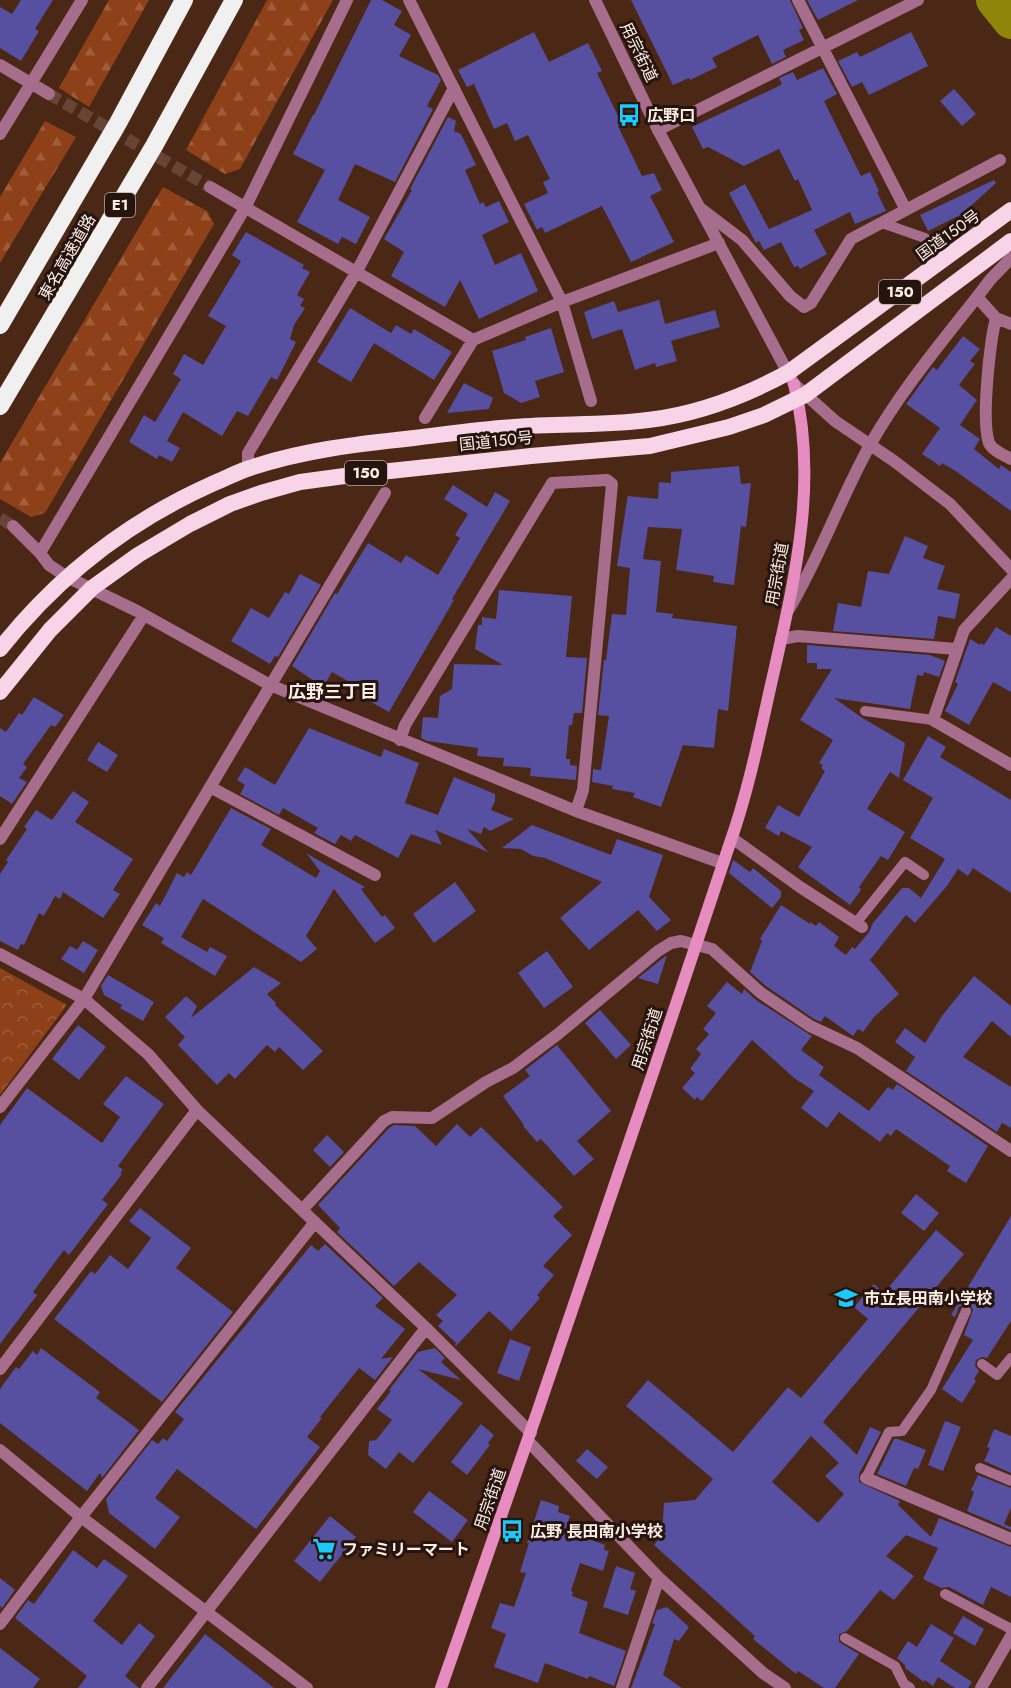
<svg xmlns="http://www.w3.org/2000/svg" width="1011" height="1688" font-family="Jost,'Noto Sans JP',sans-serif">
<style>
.forest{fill:url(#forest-firs)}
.park{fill:url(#park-crowns)}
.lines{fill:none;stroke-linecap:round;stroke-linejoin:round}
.river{stroke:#8e860b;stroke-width:36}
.building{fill:#574f9f;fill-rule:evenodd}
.minor-tunnel{stroke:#664536;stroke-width:12;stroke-dasharray:12 6;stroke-linecap:butt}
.service{stroke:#a66d8d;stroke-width:10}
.minor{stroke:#a66d8d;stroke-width:12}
.tertiary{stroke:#a66d8d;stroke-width:12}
.secondary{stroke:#e78cc0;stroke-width:12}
.trunk{stroke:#f8d4e8;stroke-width:16}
.motorway{stroke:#f0f0f0;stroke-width:18}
.labels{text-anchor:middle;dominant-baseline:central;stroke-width:6;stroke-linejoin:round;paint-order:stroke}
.shield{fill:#26150e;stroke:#bcada7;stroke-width:1.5}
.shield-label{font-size:15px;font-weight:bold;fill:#fdeee8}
.street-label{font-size:16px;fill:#fdeee8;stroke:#26150e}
.poi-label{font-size:16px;font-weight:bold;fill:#fdeee8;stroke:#26150e;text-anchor:start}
.neighbourhood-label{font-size:18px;font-weight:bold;fill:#fdeee8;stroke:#26150e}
</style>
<defs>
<pattern id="forest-firs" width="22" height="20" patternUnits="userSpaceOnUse" patternTransform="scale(1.5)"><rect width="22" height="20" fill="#8e4118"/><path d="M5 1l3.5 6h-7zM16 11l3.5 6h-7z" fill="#9f5d3a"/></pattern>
<pattern id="park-crowns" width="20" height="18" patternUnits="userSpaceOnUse" patternTransform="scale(1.5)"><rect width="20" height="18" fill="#8e4118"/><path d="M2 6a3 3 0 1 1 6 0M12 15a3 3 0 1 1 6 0" fill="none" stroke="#9f5d3a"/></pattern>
</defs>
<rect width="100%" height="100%" fill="#4b2716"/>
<!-- forest -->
<path class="forest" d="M109 0H149L89 107 59 88Z
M267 0H333L240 169 225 174 186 150Z
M45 121 76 137 0 263V197Z
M163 187 207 211 214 224 45 513 31 517 0 499V463Z"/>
<!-- park -->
<path class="park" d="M0 968 67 1005 0 1095Z"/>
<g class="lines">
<!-- river -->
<path class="river" d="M994 0 1011 21"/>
</g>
<!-- building -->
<path class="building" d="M21 0H53L35 29 39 31 21 61 0 48V7L12 14Z
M371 0H382L402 11 394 25 411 35 399 56 438 75 441 80 427 106 433 109 395 182 355 164 338 200 370 217 356 244 342 237 338 244 297 222 325 170 293 154 313 115H314Z
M631 0H790L803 28 799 30 804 40 783 50 786 57 772 64 758 35 712 58 717 67 690 80 689 78 673 85Z
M807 0H858L818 20Z
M534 32 549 62 588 43 602 71 597 73 622 124 618 126 642 176 654 173 662 190 650 196 674 242 631 262 602 206 545 233 542 227 537 230 524 204 548 193 543 182 550 179 528 135 515 141 507 123 494 129 474 84 467 87 458 70Z
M911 32 928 66 869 95 862 82 852 87 838 61 857 52 860 57Z
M823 68 837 94 824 101 861 176 870 172 879 191 877 192 886 211 855 224 850 212 814 230 827 254 800 269 798 266 794 267 781 242 764 250 759 241 756 243 729 193 745 184 769 229 812 210 798 179 795 181 779 149 744 166 708 147 703 149 692 127 777 87 782 84 779 78 793 72 797 80Z
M954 89 976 114 962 126 940 101Z
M448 117 456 121 454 131 461 134 476 165 465 170 480 204 483 202 486 207 499 201 509 222 482 235 495 265 521 253 538 291 479 319 460 280 445 307 391 276 404 252 384 239 412 190 410 189Z
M994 180 996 183 962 214 928 231 920 215Z
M246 232 304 265 302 268 310 272 297 295 304 299 300 306 305 308 294 325 290 339 296 342 277 380 271 377 248 416 237 411 222 436 183 412 167 441 180 448 172 462 159 455 157 459 129 442 144 415 155 422 181 379 173 374 184 354 203 365 226 326 208 316 241 261 232 255Z
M659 300 665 324 715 310 720 327 671 341 677 361 656 367 655 363 635 370 622 329 592 339 584 312 614 301 618 312Z
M350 308 391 333 396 325 411 334 414 329 452 352 434 380 374 343 351 382 317 362Z
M551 328 564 372 535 381 540 397 521 403 504 393 492 351 526 340 525 337Z
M963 336 980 349 970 361 975 364 959 385 977 400 960 425 980 439 974 449 999 469 1001 465 1011 472V511L957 472 942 463 940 466 922 454 940 428 906 404 933 367 937 370Z
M464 383 493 398 489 409 447 413Z
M739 466 741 484 751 483 746 527 741 526 734 585 713 582 714 576 676 570 682 529 648 527 643 559 661 561 656 612 673 614 672 618 737 626 728 711 718 709 714 748 683 745 661 807 633 797 635 793 612 789 613 786 592 782 593 769 601 770 609 716 598 715 604 660H606L612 614 626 615 630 568 617 566 627 500 628 496 658 499 659 482 671 483V472Z
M453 485 487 507 495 492 510 501 452 599 454 600 389 712 371 702 374 696 332 672 323 687 292 666 335 593 337 594 368 543 401 563 406 555 438 575 460 538 455 535 468 514 444 499Z
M905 536 928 546 923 558 945 566 937 589 960 594 955 619 938 616 934 639 833 631 838 603 861 607 868 571 889 574Z
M300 574 321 585 278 657 275 656 270 664 231 641 251 608 269 618 285 592 289 594Z
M499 590 572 596 566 657 587 658 582 713H574L572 725H569L566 759H570V765L577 766 576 780 530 776 531 768 503 766 504 758 477 756 478 748 427 741 421 738 423 717 438 718 440 696 452 689 454 664 503 665 475 649 478 625H482V617L496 619Z
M996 627 1011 636V692L993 682 969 725 945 711 958 684 955 682 970 639 980 645 981 643 984 645Z
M807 645 930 655 945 661 939 677 924 672 923 676 917 675 910 709 834 698 861 717 905 743 899 778 890 772 867 809 905 832 888 860 881 856 859 887 861 890 850 905 798 867 812 847 781 831 779 836 765 828 778 805 799 817 825 771 821 768 823 765 819 763 833 740 800 720 832 669H817V663H807Z
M34 697 64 715 55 727 51 725 23 764 27 767 19 778 27 782 12 804 0 796V728L6 732 19 713 22 715Z
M309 728 381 757 384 749 419 763 405 803 438 815 454 777 495 794V801L491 810 514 819 490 831 484 827 481 834 467 829 488 852 435 830 442 845 411 834 398 858 355 835 351 841 341 835 335 844 314 833 318 828 283 808 279 815 240 794 245 785 237 780 245 767 275 785Z
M928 736 946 747 940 757 1011 800V893L973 868 968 876 958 869 947 886 915 923 906 915 870 960 899 994 874 1017 863 1032 858 1029 853 1036 825 1016 821 1022 814 1019 766 986 750 972 762 941 760 939 781 905 810 924V922L816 926 819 922 839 937 834 946 846 955 852 947 855 949 869 932 873 923 902 888H909L921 898 945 859 910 838 933 798 903 780Z
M98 742 118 755 107 772 87 760Z
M73 791 89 802 75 822 133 859 113 890 120 894 103 918 63 892 60 899 55 896 44 916 39 913 24 945 21 944 18 950 0 941V874L8 862 6 860 27 829 24 827 36 810 52 820Z
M231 808 271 829 261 845 316 878 320 871 306 853 365 887 361 889 382 917 385 915 395 928 375 943 334 889 306 936 317 949 301 962 203 899 181 937 207 952 210 947 227 956 215 976 161 943 164 938 142 925 156 903 160 906 177 873 184 877 187 872 191 875Z
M532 825 611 855 617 839 663 855 649 897 671 920 657 931 638 910 589 950 560 918 602 882 545 858 533 856 521 849 502 848Z
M733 860 750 872 753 868 781 891V897L772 908 729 873Z
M455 882 476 911 434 943 413 914Z
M83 941 98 950 84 973 61 959 70 946 77 950Z
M547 951 573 987 544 1008 518 973Z
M667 955 658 984 638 978 663 958Z
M254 967 281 983 267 994 276 1003 275 1005 323 1051 303 1070 279 1047 275 1052 267 1045 235 1079 229 1073 217 1085 178 1045 185 1037 165 1017 186 996 197 1006 191 1018Z
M108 975 154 1002 143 1021 120 1008 122 1005 104 995 101 986Z
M974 976 1011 1006V1037L992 1021 963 1057 1011 1087V1128L1002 1123 997 1132 906 1071 915 1057 895 1042 905 1028 925 1043 942 1016Z
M727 982 742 994 744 989 756 1000 812 1036 801 1050 824 1067 819 1075 869 1111 888 1087 893 1090 897 1084 988 1146 966 1183 947 1171 950 1166 896 1129 891 1136 887 1133 880 1142 839 1112 827 1128 801 1108 814 1091 794 1078 752 1040 702 1101 697 1097 695 1100 682 1088 695 1073 690 1069 701 1054 696 1049 709 1034 703 1029 716 1013 707 1006Z
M600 1010 631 1045 616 1059 585 1023Z
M78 1025 106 1047 79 1080 52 1059Z
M557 1045 611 1111 577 1141 594 1159 574 1176 541 1139 537 1142 523 1126 524 1125 503 1096 530 1076 525 1070Z
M126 1076 164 1104 118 1166 123 1170 120 1173 122 1174 102 1200 108 1204 69 1255 64 1250 33 1292 37 1295 0 1344V1125L27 1088 102 1143 120 1117 103 1104Z
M457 1124 470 1137 481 1127 563 1207 553 1216 572 1235 543 1266 554 1275 537 1295 540 1298 511 1331 489 1311 456 1346 454 1345 457 1344 438 1326 443 1321 436 1315 457 1295 419 1262 394 1286 337 1232 340 1228 318 1205 389 1128 394 1125 415 1126 436 1146Z
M327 1135 344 1152 330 1167 313 1150Z
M916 1194 939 1213 924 1231 901 1213Z
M140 1208 191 1248 176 1268 233 1312 162 1402 54 1319 91 1271 95 1274 110 1255 128 1269 151 1238 129 1221Z
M1011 1216V1321L987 1358 982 1357 976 1360 975 1366 979 1371 974 1379 976 1381 962 1403 942 1389 973 1340 964 1335 973 1310 970 1304H965L959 1307 955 1317 951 1315Z
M936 1230 964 1254 823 1422 857 1455 870 1427 881 1432 859 1474V1482L900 1501 898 1505 931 1537 939 1518 1011 1547V1597L991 1587 983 1605 949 1587 941 1588 923 1579 938 1548 906 1535 886 1556 914 1576 894 1600 880 1590 847 1631 839 1634V1642L859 1654 835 1688H824L798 1671 796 1674 753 1639 755 1636 654 1545 662 1535 664 1503 695 1500 713 1479 626 1406 648 1380 733 1452 788 1387 801 1398 868 1319 854 1307 874 1284 884 1293ZM811 1436 839 1463 825 1476 844 1494 818 1523 772 1482Z
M325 1244 383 1298 375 1306 405 1329 381 1359 393 1357 375 1380 359 1368 320 1417 322 1418 307 1437 320 1447 256 1529 177 1469 155 1498 180 1517 155 1549 109 1513 106 1499 152 1440 158 1444 163 1438 167 1441 184 1419 175 1412 311 1245 318 1251Z
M510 1339 531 1347 519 1381 497 1373Z
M41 1348 100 1392 96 1398 139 1430 102 1478 100 1473 87 1491 0 1423V1389L16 1367 19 1369 33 1351 37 1355Z
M435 1348 445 1358 441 1362 461 1380 418 1369 463 1403 413 1463 399 1452 386 1469 368 1455 369 1441 376 1440 392 1420 377 1409 391 1391 389 1390 418 1352Z
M945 1421 961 1427 943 1471 928 1465Z
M481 1424 494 1435 488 1443 490 1445 467 1475 451 1462Z
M994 1429 1011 1436V1473L984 1461 990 1448 987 1447Z
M894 1439H898L926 1450 918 1469 914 1468 906 1486 877 1474Z
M587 1449 608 1467 597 1479 576 1461Z
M978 1475 1011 1488V1508L1004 1524 1011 1527V1530L967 1511 974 1492 971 1490Z
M429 1491 468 1520 452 1542 413 1512Z
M541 1500 559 1506 558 1512 570 1516 565 1530 605 1545 604 1550 609 1551 603 1571 580 1563 571 1591 573 1592 572 1596 588 1602 579 1633 626 1651 614 1686 589 1676 588 1679 545 1663 538 1683 494 1667 506 1634 491 1628 500 1603 514 1607 526 1573 520 1572 529 1543H527Z
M330 1516 356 1537 320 1582 294 1561Z
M73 1550 97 1568 104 1559 128 1576 93 1621 122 1645 139 1623 155 1636 125 1676 139 1688H78L87 1676 15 1618 28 1600 34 1604Z
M616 1566 635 1573 630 1589 636 1591 628 1615 603 1607Z
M0 1578 15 1590 2 1608 0 1606Z
M667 1607 689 1627 679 1641 674 1639 663 1675 682 1688H631L655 1624 652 1623 657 1610Z
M963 1616 984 1629 975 1646 953 1633Z
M931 1624 954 1638 940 1661 972 1682 968 1688H955L938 1677 933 1686 925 1680 924 1682 905 1668V1665L897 1658 908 1641 917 1647Z
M205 1634 274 1688H163Z
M0 1648 40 1679 33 1688H0Z"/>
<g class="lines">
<!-- minor-tunnel -->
<path class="minor-tunnel" d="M49 94 210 187
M0 518 13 526"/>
<!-- service -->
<path class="service" d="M882 223 925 238
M865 711 933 720
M856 923 905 862 924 875
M982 1364 997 1375 1011 1358
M980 1468 1011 1481
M866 1478 889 1432 902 1431 931 1390 966 1311
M945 1594 1011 1629
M845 1638 895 1666 904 1684 910 1688"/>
<!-- minor -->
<path class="minor" d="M409 0 562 302 591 401
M798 0 906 210
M0 65 49 94
M658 130 918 0
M0 134 82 0
M210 187 473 340 562 302 719 243
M700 208 742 240 790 296 804 307 811 303 851 239 1000 160
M977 297 990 280 1011 258
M1011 324 996 318C990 342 981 420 989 443 993 451 1004 455 1011 459
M425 418 473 340
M248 469V453L357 271 454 88
M13 526 40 553 49 565 67 577 137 611 270 685 576 811 722 863
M40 553 245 208 347 0
M1011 579 964 630 933 720 1011 765
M789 609C820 557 840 499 870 445 900 392 940 344 977 297L996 318
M781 639 798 636 956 649
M400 740 405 725 552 483 607 480 612 484 583 790 576 811
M210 787 375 875
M732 838 800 887 862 927
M0 839 144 615
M0 954 84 999 148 1054 197 1110 426 1328 531 1433
M0 1107 84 999 385 493
M302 1210 384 1121 392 1117 432 1118 486 1082 513 1068 558 1034 658 951 671 943 681 941 712 949 761 993 810 1026 857 1048 1011 1151
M0 1369 197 1110
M528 1441 659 1578 763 1673 785 1688
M866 1478 1011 1539
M0 1624 81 1517 315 1222
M147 1688 426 1328
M622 1688 659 1578
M981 1688 1011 1636"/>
<!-- tertiary -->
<path class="tertiary" d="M595 0 658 130 794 384 835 421 894 461 950 504 1011 569
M0 1450 81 1517 307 1688"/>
<!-- secondary -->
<path class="secondary" d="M441 1688C507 1501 572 1313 635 1125 668 1030 699 935 731 840 750 786 762 723 775 667 796 574 818 478 794 384"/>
<!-- trunk -->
<path class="trunk" d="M0 649C57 577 129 521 212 484 225 479 237 472 250 468 303 450 358 444 414 438 447 434 480 429 513 427 558 423 604 426 648 420 698 414 745 396 789 372L1011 210
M0 692 50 630 92 588 138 555 190 524 230 504 261 493 300 482 352 475 531 456 650 446 729 427 764 415 805 395 1011 241"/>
<!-- motorway -->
<path class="motorway" d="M0 325 118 123 184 0
M0 406 154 146 234 0"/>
</g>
<!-- icons -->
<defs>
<g id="bus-bare" transform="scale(1.8)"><path d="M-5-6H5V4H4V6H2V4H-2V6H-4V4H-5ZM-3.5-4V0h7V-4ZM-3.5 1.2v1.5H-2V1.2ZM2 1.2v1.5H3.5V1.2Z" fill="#1bc9fc" stroke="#26150e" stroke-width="2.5" paint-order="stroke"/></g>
<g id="school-bare" transform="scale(1.8)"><path d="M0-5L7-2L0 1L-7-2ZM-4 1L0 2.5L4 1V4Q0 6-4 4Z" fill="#1bc9fc" stroke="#26150e" stroke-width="2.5" paint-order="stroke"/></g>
<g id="supermarket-bare" transform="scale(1.8)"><path d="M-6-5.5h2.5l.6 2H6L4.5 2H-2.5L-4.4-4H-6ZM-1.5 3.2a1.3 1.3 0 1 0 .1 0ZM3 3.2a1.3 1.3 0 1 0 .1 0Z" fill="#1bc9fc" stroke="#26150e" stroke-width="2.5" paint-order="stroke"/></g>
</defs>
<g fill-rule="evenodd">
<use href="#bus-bare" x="629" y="115"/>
<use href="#school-bare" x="846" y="1298"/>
<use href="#bus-bare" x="512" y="1531"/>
<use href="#supermarket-bare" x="324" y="1549"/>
</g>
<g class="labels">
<!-- shield labels -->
<g class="shield">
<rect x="105" y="193" width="30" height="24" rx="4.5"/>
<rect x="879" y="280" width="42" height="24" rx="4.5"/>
<rect x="345" y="461" width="42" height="24" rx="4.5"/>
</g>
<g class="shield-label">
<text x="120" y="205">E1</text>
<text x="900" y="292">150</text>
<text x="366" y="473">150</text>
</g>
<!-- street labels -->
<g class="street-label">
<text transform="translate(639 52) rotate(64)">用宗街道</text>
<text transform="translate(948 235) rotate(-36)">国道150号</text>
<text transform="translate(67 257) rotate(-60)">東名高速道路</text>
<text transform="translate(496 441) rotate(-6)">国道150号</text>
<text transform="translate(777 574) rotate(-80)">用宗街道</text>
<text transform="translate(647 1039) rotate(-72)">用宗街道</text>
<text transform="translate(490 1499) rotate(-71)">用宗街道</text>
</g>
<!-- poi labels -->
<g class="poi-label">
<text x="647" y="115">広野口</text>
<text x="864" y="1298">市立長田南小学校</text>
<text x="530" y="1531">広野 長田南小学校</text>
<text x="342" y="1549">ファミリーマート</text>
</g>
<!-- neighbourhood labels -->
<g class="neighbourhood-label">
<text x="333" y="692">広野三丁目</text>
</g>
</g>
</svg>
